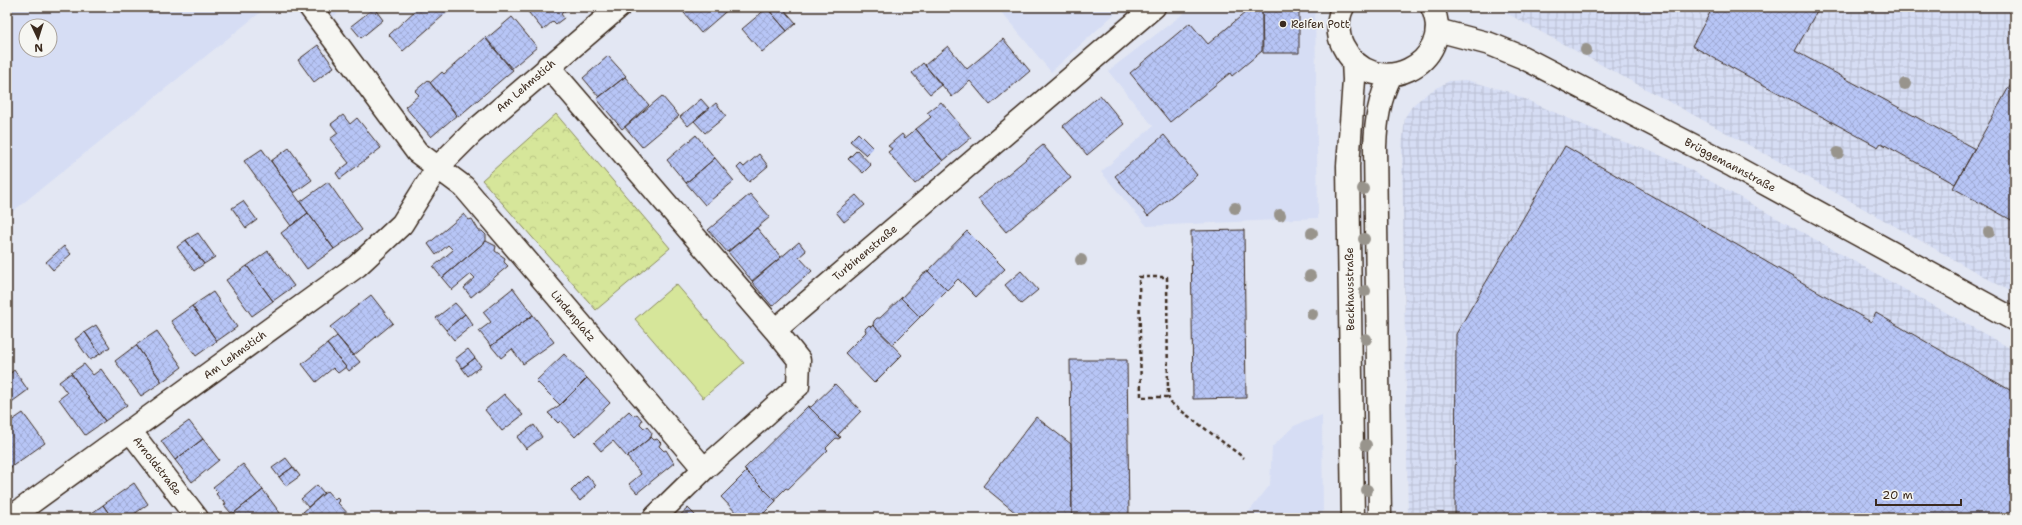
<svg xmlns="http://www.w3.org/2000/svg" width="2022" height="525" font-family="'Shantell Sans',sans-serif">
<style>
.built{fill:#d6ddf4;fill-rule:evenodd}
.industrial{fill:url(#industrial-grid)}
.park{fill:url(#park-crowns);stroke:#88885c}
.pitch{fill:#d6e69a;stroke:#88885c}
.building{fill:url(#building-cross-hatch);stroke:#3b2a1e}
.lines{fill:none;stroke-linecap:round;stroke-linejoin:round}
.minor-casing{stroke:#3b2a1e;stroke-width:25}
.major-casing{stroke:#3b2a1e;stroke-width:25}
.path{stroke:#3b2a1e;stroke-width:2.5;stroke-dasharray:4 3;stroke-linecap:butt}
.minor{stroke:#f6f6f2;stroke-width:22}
.major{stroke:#f6f6f2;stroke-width:22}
.tree{fill:#98948c}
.poi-dot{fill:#3b2a1e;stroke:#f6f6f2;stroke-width:1.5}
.labels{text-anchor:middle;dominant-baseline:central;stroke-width:3;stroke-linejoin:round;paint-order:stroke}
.poi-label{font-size:11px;fill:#3b2a1e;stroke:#f6f6f2;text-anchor:start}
.street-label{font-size:11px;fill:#3b2a1e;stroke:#f6f6f2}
</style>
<defs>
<pattern id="industrial-grid" width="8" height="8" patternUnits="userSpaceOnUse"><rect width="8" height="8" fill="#d6ddf4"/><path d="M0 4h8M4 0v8" fill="none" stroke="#b9bed1"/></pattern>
<pattern id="park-crowns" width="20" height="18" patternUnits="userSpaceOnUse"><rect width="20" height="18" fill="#d6e69a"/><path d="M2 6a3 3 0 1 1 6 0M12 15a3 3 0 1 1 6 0" fill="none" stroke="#b9c584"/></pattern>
<pattern id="building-cross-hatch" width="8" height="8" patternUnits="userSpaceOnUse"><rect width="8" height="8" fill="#b7c5f6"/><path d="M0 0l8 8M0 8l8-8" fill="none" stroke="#9ea9d2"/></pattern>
</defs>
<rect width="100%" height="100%" fill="#e3e7f3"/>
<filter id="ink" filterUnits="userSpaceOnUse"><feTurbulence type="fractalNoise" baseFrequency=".025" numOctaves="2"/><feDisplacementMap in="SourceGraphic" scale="8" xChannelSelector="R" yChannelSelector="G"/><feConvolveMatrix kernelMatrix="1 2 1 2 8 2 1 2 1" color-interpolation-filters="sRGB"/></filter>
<g filter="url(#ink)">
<!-- built -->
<path class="built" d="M7 7H267L7 216ZM26 26H50V50H26Z
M293 7H345L314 33Z
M997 7H1122L1051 72Z
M1192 7H1315L1318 218 1147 226 1101 172 1153 126 1108 71Z
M1322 415 1323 518H1244L1270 485 1272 447 1294 426Z"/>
<!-- industrial -->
<path class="industrial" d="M1495 7H2015V294L1813 180Z
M1466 80 1506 91 1613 138 1650 151 1678 163 2015 351V518H1408L1402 148 1405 117 1413 105 1428 93 1449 81Z"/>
<!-- park -->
<path class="park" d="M556 114 670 248 596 310 482 180Z"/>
<!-- pitch -->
<path class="pitch" d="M676 284 744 363 703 398 635 319Z"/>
<!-- building -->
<path class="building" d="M419 7H453L403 51 389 35Z
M524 7H569L561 14 564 18 556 24 553 21 543 30Z
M679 7H731L701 33Z
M769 7H782L796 23 787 31 767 8Z
M1252 7H1262V51L1232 76 1230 73 1170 122 1130 73 1190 23 1208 44Z
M1262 7H1299V53H1263Z
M1713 7H1814L1818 9 1795 51 1975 149 1955 184 1881 143 1878 147 1692 46Z
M374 8 383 20 361 38 351 26Z
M767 8 787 31 762 52 742 29Z
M512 17 537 47 511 69 486 39Z
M485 37 513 70 458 117 430 83 442 72 444 74Z
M1003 39 1030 71 990 105 970 81 952 97 925 65 948 46 967 69Z
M318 45 334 67 314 82 298 60Z
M608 56 626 76 599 97 583 78Z
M923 63 941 85 930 94 912 73Z
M2015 76V222L1953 188Z
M625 77 649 105 622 129 597 99Z
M428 80 457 115 431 137 405 107 419 95 415 91Z
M1100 95 1124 124 1087 155 1063 126Z
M662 96 679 116 642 147 625 127Z
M701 99 709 108 688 126 680 117Z
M941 102 971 138 943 161 916 129 931 117 927 113Z
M716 103 726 116 705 133 694 121Z
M343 115 350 124 357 118 381 148 340 179 336 173 349 163 330 139 338 133 331 124Z
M916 129 943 161 915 184 888 152 892 149 888 146 902 134 905 138Z
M858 133 873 148 866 155 850 141Z
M696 135 715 158 686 183 667 160Z
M1164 135 1197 175 1148 216 1115 176Z
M1043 145 1071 178 1006 232 978 199Z
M1565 146 1871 322 1876 313 2015 393V518H1455L1456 334Z
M289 148 312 180 294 193 271 161Z
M262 149 308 213 291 226 244 161Z
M857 150 871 165 863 173 848 159Z
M759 154 768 166 749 182 737 168 741 164 744 167Z
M715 158 734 181 705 205 686 183Z
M328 182 362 230 334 249 300 202Z
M750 194 770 217 727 252 708 230Z
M856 195 865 205 844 222 836 212Z
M243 201 257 220 246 228 232 208Z
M308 213 334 249 307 269 281 233Z
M464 214 469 220 472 219 479 231H482L486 235V241L442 278 433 267 453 250 448 245 436 255 428 244Z
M757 228 781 257 752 281 728 252Z
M1244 230 1246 398 1193 399 1191 231Z
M967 231 1005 269 976 297 958 279 947 290 928 271Z
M198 233 215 257 204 264 186 240Z
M186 240 204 264 194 271 177 247Z
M486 241 496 246 495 251 505 258 504 262 508 266 471 297 464 288 475 278 471 274 452 290 442 278Z
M799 242 806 251 799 257 812 271 772 306 752 282Z
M64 246 71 254 53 270 46 262Z
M268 251 294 286 273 301 247 266Z
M247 266 273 301 252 316 226 280Z
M928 271 947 290 920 317 901 298 920 278V276Z
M1021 271 1038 290 1021 304 1005 285Z
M513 288 533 315 491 346 479 331 491 322 483 312Z
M213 292 237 327 217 341 192 306Z
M371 295 393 323 353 356 330 327Z
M901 298 920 317 893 344 873 325 874 321 877 318H880Z
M455 303 465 314 446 330 436 318Z
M192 306 217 341 196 356 171 321Z
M465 314 473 325 454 340 446 330Z
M533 315 554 342 523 364 512 349 501 358 491 346Z
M96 325 110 347 100 354 85 332Z
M869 325 871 327 873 325 902 355 874 383 845 353 866 332 865 329Z
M157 331 182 367 162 382 136 345Z
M85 332 100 354 90 360 75 339Z
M337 336 360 362 349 371 327 344Z
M327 344 346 367 338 373 333 368 316 382 302 364Z
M136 345 162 382 141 396 115 361Z
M468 349 475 358 462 368 455 359Z
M564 354 587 378 560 405 536 381Z
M475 358 481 366 468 376 462 368Z
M1070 360H1127L1129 518H1072Z
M84 364 93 375 101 369 127 405 105 421 71 373Z
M14 370 28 390 9 404 7 402V376Z
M71 373 105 421 85 435 59 399 67 393 59 382Z
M587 378 610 403 575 437 560 421 558 423 548 413 560 405Z
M835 384 861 411 838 435 841 437 840 438 808 406 811 407Z
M504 394 523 415 502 431 485 410Z
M808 406 840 438 838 439 836 438 826 448 828 450 788 489 786 488 776 498V501L744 469Z
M629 411 634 416 637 414 642 420 640 424 644 428 647 427 652 433 651 437 627 457 613 441 601 451 594 443Z
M23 413 45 443 7 470V424Z
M1036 417 1071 444 1072 518H1022L983 486Z
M189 421 203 439 175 460 161 441Z
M534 425 542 437 526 449 517 437Z
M651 437 654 440 657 439 661 443 659 446 664 451 666 450 674 463 637 493 629 484 641 474 627 457Z
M203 439 219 460 192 482 175 460Z
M286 458 293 467 279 477 272 468Z
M243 464 263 490 234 513 232 512 231 513 224 505 226 504 224 500 222 501 216 494 218 492 213 487Z
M293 467 300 476 286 486 279 477Z
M744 469 776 501 759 518H741L721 497 746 472Z
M587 475 596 486 580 501 571 491Z
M134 483 148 504 129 518H112L103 505Z
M317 485 324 493 308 507 301 499Z
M263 490 283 517 235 518 234 513Z
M327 491 335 500 337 498 340 501 338 503 352 518H308L303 512Z
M103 505 112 518H85Z
M688 508 698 518H677Z"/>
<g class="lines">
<!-- minor casing -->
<g class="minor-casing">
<path id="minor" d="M310 7 417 152 464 187 704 469
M1437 30 1490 44 1522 57 1733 166 2015 320
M548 66 775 330
M131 432 197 518
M10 518 357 266 402 224 437 168 472 133 619 7
M654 518 704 469 798 386 799 360 775 330 1154 7"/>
</g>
<!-- major casing -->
<g class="major-casing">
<path id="major" d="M1343 7C1337 18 1337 35 1343 46 1373 105 1458 63 1432 7
M1353 518 1348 166 1354 80 1353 61
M1380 518 1375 147C1376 121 1379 99 1391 75"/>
</g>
<!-- path -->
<path class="path" d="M1168 397H1141L1139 277H1167L1168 397 1171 403 1244 458"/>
<!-- minor -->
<use href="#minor" class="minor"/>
<!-- major -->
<use href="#major" class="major"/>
</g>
<!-- trees -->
<g class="tree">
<circle cx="1586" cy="50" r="6"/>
<circle cx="1905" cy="84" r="6"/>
<circle cx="1838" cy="153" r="6"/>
<circle cx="1363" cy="189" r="6"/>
<circle cx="1235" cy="208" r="6"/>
<circle cx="1280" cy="215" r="6"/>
<circle cx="1989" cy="232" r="6"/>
<circle cx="1312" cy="233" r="6"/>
<circle cx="1364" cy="239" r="6"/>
<circle cx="1081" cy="260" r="6"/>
<circle cx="1310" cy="276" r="6"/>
<circle cx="1365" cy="291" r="6"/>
<circle cx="1312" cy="314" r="6"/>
<circle cx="1366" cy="339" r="6"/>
<circle cx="1366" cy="445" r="6"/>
<circle cx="1367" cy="490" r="6"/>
</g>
</g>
<!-- markers -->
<circle class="poi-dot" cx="1283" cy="24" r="4"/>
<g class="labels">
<!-- poi labels -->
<g class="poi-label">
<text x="1291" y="24">Reifen Pott</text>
</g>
<!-- street labels -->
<g class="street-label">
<text transform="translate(526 86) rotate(-41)">Am Lehmstich</text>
<text transform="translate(1730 165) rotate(28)">Brüggemannstraße</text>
<text transform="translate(865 253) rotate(-40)">Turbinenstraße</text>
<text transform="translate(1350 289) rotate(-91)">Beckhausstraße</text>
<text transform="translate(573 316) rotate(50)">Lindenplatz</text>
<text transform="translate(235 355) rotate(-36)">Am Lehmstich</text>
<text transform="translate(157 466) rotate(52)">Arnoldstraße</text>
</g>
</g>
<!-- margin -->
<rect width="2022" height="525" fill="none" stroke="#f6f6f2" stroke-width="24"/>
<rect x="12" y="12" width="1998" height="501" fill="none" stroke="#3b2a1e" stroke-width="1.5" filter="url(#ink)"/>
<!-- north arrow -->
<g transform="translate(38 38) rotate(176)"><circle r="19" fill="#f6f6f2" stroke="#aba49d"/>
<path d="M0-3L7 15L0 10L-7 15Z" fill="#3b2a1e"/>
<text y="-6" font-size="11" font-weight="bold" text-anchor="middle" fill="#3b2a1e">N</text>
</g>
<!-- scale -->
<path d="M1876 499v6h85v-6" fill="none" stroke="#3b2a1e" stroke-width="2"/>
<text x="1882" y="499" font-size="12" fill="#3b2a1e" stroke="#f6f6f2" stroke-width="3" paint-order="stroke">20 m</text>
</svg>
